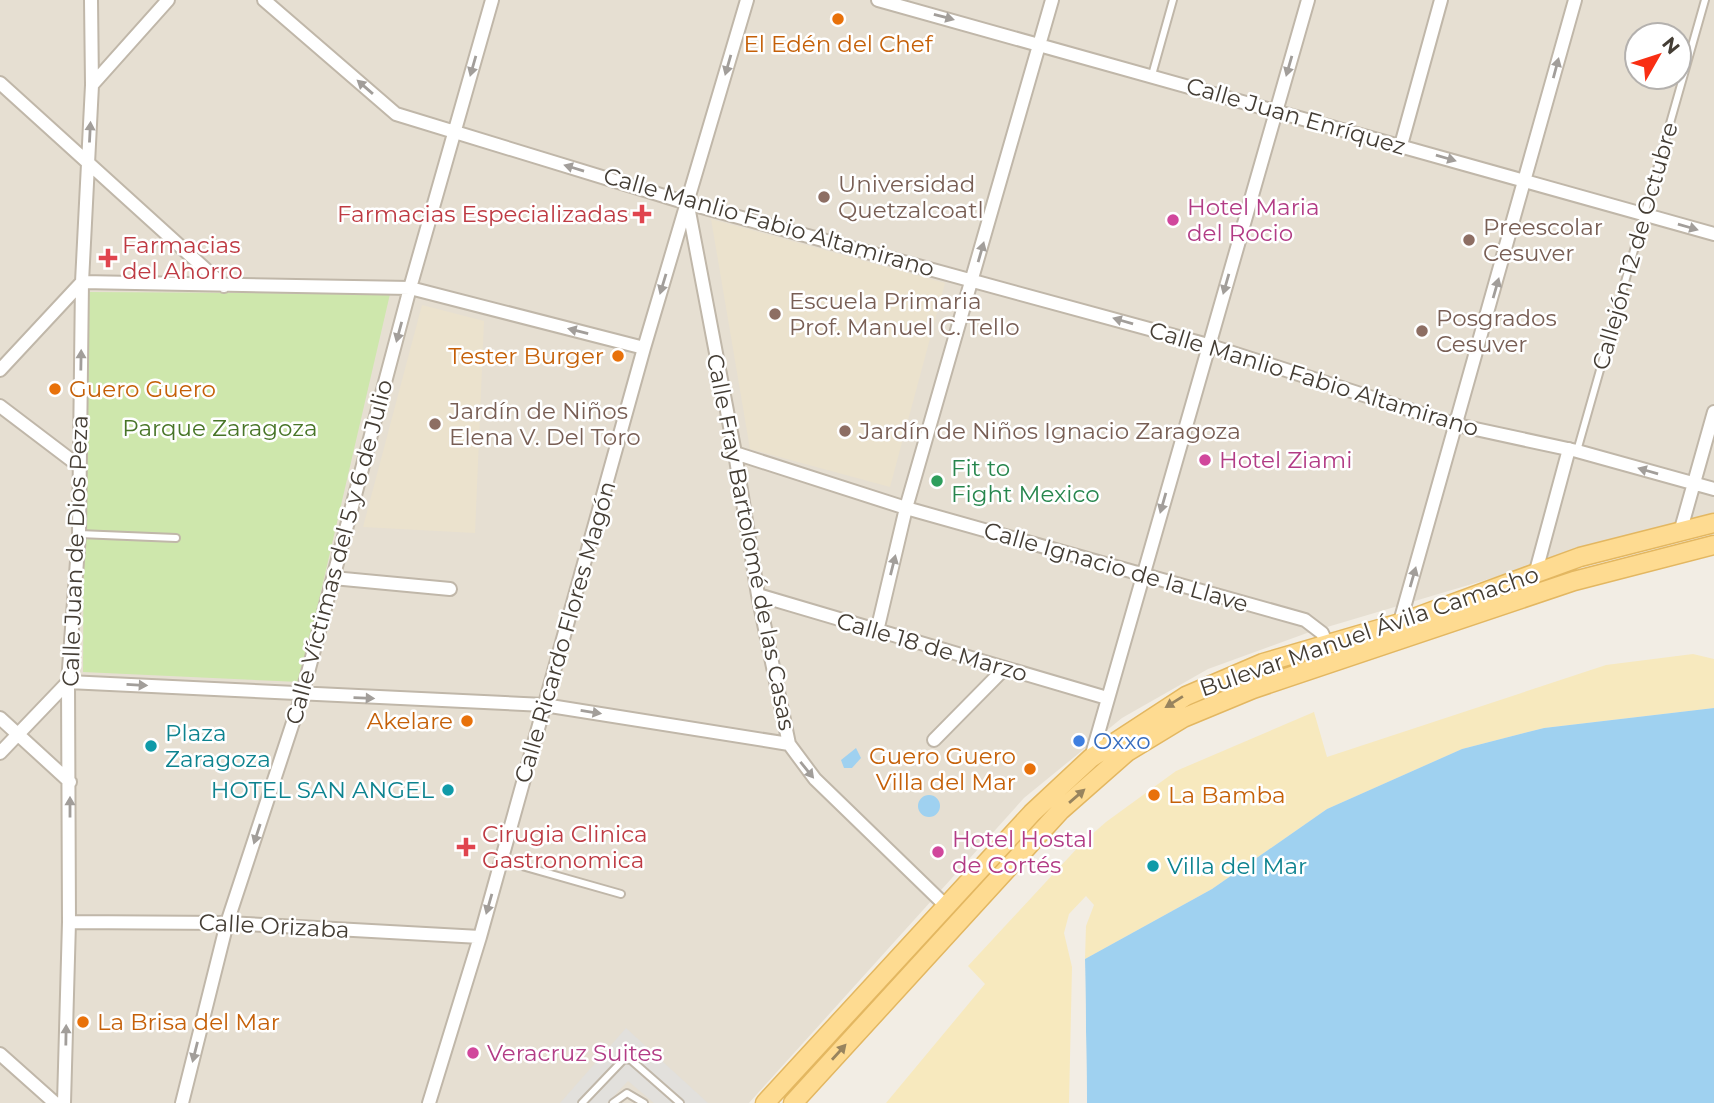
<svg xmlns="http://www.w3.org/2000/svg" width="1714" height="1103" font-family="Montserrat,sans-serif">
<style>
.residential{fill:#e6dfd2;fill-rule:evenodd}
.education{fill:#ebe2cd}
.green{fill:#cee7ac}
.sand{fill:#f7e9be}
.parking{fill:#e2e0dc}
.water{fill:#9fd1f0}
.pier{fill:#f2ede4}
.lines{fill:none;stroke-linecap:round;stroke-linejoin:round}
.lane-casing{stroke:#c0b7a9;stroke-width:10}
.street-casing{stroke:#c0b7a9;stroke-width:16}
.primary-casing{stroke:#e3b761;stroke-width:21}
.lane{stroke:#fff;stroke-width:6}
.street{stroke:#fff;stroke-width:12}
.primary{stroke:#fedb91;stroke-width:18}
.oneway{fill:#a29e9a}
.oneway2{fill:#98845e}
.food-dot{fill:#e8710a;stroke:#fff;stroke-width:2.5}
.education-dot{fill:#8d6e63;stroke:#fff;stroke-width:2.5}
.health-dot{fill:#e0444e;stroke:#fff;stroke-width:2.5}
.hotel-dot{fill:#d1479c;stroke:#fff;stroke-width:2.5}
.leisure-dot{fill:#2e9e5b;stroke:#fff;stroke-width:2.5}
.shop-dot{fill:#3f7fe0;stroke:#fff;stroke-width:2.5}
.culture-dot{fill:#0f9aa8;stroke:#fff;stroke-width:2.5}
.labels{text-anchor:middle;dominant-baseline:central;stroke-width:5;stroke-linejoin:round;paint-order:stroke}
.food-label{font-size:23px;fill:#c56008;stroke:#fff;text-anchor:end}
.street-label{font-size:23px;fill:#443d34;stroke:#fff}
.education-label{font-size:23px;fill:#785e54;stroke:#fff;text-anchor:start}
.hotel-label{font-size:23px;fill:#b23c85;stroke:#fff;text-anchor:start}
.health-label{font-size:23px;fill:#be3a42;stroke:#fff;text-anchor:start}
.park-label{font-size:23px;fill:#487528;stroke:#fff}
.leisure-label{font-size:23px;fill:#27864d;stroke:#fff;text-anchor:start}
.culture-label{font-size:23px;fill:#0d838f;stroke:#fff;text-anchor:start}
.shop-label{font-size:23px;fill:#366cbe;stroke:#fff;text-anchor:start}
</style>
<rect width="100%" height="100%" fill="#f2ede4"/>
<!-- residential -->
<path class="residential" d="M0 0H1714V520L1533 566 1307 633 1208 669 1122 718 1024 798 749 1103H0ZM1637 35H1679V77H1637Z"/>
<!-- education -->
<path class="education" d="M711 219 945 283 890 487 750 449Z
M422 305 484 321 475 533 363 527Z"/>
<!-- green -->
<path class="green" d="M85 292 390 294 300 682 83 672Z"/>
<!-- sand -->
<path class="sand" d="M1693 654 1714 659V708L1544 728 1462 749 1327 809 1212 889 1085 959 1086 926 1094 905 1086 896 1069 914 1064 933 1072 967 1069 1103H886L985 984 968 966 1082 843 1106 822 1176 771 1314 712 1327 757 1606 665Z"/>
<!-- parking -->
<path class="parking" d="M626 1028 708 1103H654L628 1081 607 1103H560Z"/>
<!-- water -->
<path class="water" d="M1714 708V1103H1087L1085 959 1212 889 1327 809 1462 749 1544 728Z
M856 748 861 758 852 768H844L841 760Z
M918 806a11 11 0 1 1 22 0a11 11 0 1 1-22 0Z"/>
<!-- pier -->
<path class="pier" d="M1085 955V959L1087 1103H1084L1081 959Z"/>
<g class="lines">
<!-- lane casing -->
<g class="lane-casing">
<path id="lane" d="M1152 75 1173 0
M1577 451 1705 0
M79 534 176 538
M501 860 621 894
M582 1103 624 1059 631 1060 680 1103
M613 1103 627 1093 644 1103"/>
</g>
<!-- street casing -->
<g class="street-casing">
<path id="street" d="M264 0 396 114 687 203 1208 345 1457 425 1577 451 1714 489
M878 0 1714 234
M0 83 224 286
M92 85 168 0
M1401 145 1441 0
M688 206 735 453 758 595 789 744 815 779 945 905
M0 370 82 282 410 288 644 348
M0 406 79 466
M735 453 906 508 1305 620 1322 633 1327 644
M1681 529 1714 412
M333 578 450 589
M758 595 1107 698
M1529 597 1569 449
M1398 629 1575 0
M877 631 906 508 1052 0
M0 718 70 782
M934 740 1005 668
M0 753 68 682 544 705 789 744
M1091 758 1308 0
M69 922 227 923 480 937
M0 1054 55 1103
M64 1103 69 922 68 682 79 534 82 282 92 85 91 0
M182 1103 227 923 302 695 410 288 492 0
M429 1103 480 937 644 348 747 0"/>
</g>
<!-- primary casing -->
<g class="primary-casing">
<path id="primary" d="M765 1103 1032 813 1091 758 1186 696 1263 663 1400 623 1580 557 1714 523
M793 1103 1061 810 1127 752 1183 718 1253 689 1574 581 1714 545"/>
</g>
<!-- lane -->
<use href="#lane" class="lane"/>
<!-- street -->
<use href="#street" class="street"/>
<!-- primary -->
<use href="#primary" class="primary"/>
</g>
<!-- one-way arrows -->
<defs><path id="oneway-solid" d="M-6-.8H1V-3.2L6.5 0L1 3.2V.8H-6Z" transform="scale(1.75)"/></defs>
<g class="oneway">
<use href="#oneway-solid" transform="translate(944 17) rotate(15)"/>
<use href="#oneway-solid" transform="translate(728 65) rotate(106)"/>
<use href="#oneway-solid" transform="translate(473 66) rotate(106)"/>
<use href="#oneway-solid" transform="translate(1289 66) rotate(106)"/>
<use href="#oneway-solid" transform="translate(1556 68) rotate(-75)"/>
<use href="#oneway-solid" transform="translate(365 87) rotate(-139)"/>
<use href="#oneway-solid" transform="translate(90 132) rotate(-87)"/>
<use href="#oneway-solid" transform="translate(1446 158) rotate(16)"/>
<use href="#oneway-solid" transform="translate(574 168) rotate(-163)"/>
<use href="#oneway-solid" transform="translate(1688 227) rotate(16)"/>
<use href="#oneway-solid" transform="translate(981 252) rotate(-74)"/>
<use href="#oneway-solid" transform="translate(663 284) rotate(107)"/>
<use href="#oneway-solid" transform="translate(1226 284) rotate(106)"/>
<use href="#oneway-solid" transform="translate(1496 288) rotate(-74)"/>
<use href="#oneway-solid" transform="translate(1123 321) rotate(-164)"/>
<use href="#oneway-solid" transform="translate(578 331) rotate(-166)"/>
<use href="#oneway-solid" transform="translate(399 332) rotate(105)"/>
<use href="#oneway-solid" transform="translate(81 360) rotate(-89)"/>
<use href="#oneway-solid" transform="translate(1648 471) rotate(-164)"/>
<use href="#oneway-solid" transform="translate(1163 503) rotate(106)"/>
<use href="#oneway-solid" transform="translate(893 565) rotate(-76)"/>
<use href="#oneway-solid" transform="translate(1413 577) rotate(-74)"/>
<use href="#oneway-solid" transform="translate(137 685) rotate(3)"/>
<use href="#oneway-solid" transform="translate(364 698) rotate(2)"/>
<use href="#oneway-solid" transform="translate(591 712) rotate(9)"/>
<use href="#oneway-solid" transform="translate(807 770) rotate(51)"/>
<use href="#oneway-solid" transform="translate(70 807) rotate(-90)"/>
<use href="#oneway-solid" transform="translate(257 834) rotate(108)"/>
<use href="#oneway-solid" transform="translate(489 904) rotate(106)"/>
<use href="#oneway-solid" transform="translate(66 1035) rotate(-89)"/>
<use href="#oneway-solid" transform="translate(195 1052) rotate(104)"/>
</g>
<g class="oneway2">
<use href="#oneway-solid" transform="translate(1174 702) rotate(148)"/>
<use href="#oneway-solid" transform="translate(1077 796) rotate(-41)"/>
<use href="#oneway-solid" transform="translate(839 1052) rotate(-48)"/>
</g>
<!-- markers -->
<g class="food-dot">
<circle cx="838" cy="19" r="7"/>
<circle cx="618" cy="356" r="7"/>
<circle cx="55" cy="389" r="7"/>
<circle cx="467" cy="721" r="7"/>
<circle cx="1030" cy="769" r="7"/>
<circle cx="1154" cy="795" r="7"/>
<circle cx="83" cy="1022" r="7"/>
</g>
<g class="education-dot">
<circle cx="824" cy="197" r="7"/>
<circle cx="1469" cy="240" r="7"/>
<circle cx="775" cy="314" r="7"/>
<circle cx="1422" cy="331" r="7"/>
<circle cx="435" cy="424" r="7"/>
<circle cx="845" cy="431" r="7"/>
</g>
<g class="health-dot">
<path d="M638.5 203.5h7v7h7v7h-7v7h-7v-7h-7v-7h7z"/>
<path d="M104.5 247.5h7v7h7v7h-7v7h-7v-7h-7v-7h7z"/>
<path d="M462.5 836.5h7v7h7v7h-7v7h-7v-7h-7v-7h7z"/>
</g>
<g class="hotel-dot">
<circle cx="1173" cy="220" r="7"/>
<circle cx="1205" cy="460" r="7"/>
<circle cx="938" cy="852" r="7"/>
<circle cx="473" cy="1053" r="7"/>
</g>
<circle class="leisure-dot" cx="937" cy="481" r="7"/>
<circle class="shop-dot" cx="1079" cy="741" r="7"/>
<g class="culture-dot">
<circle cx="151" cy="746" r="7"/>
<circle cx="448" cy="790" r="7"/>
<circle cx="1153" cy="866" r="7"/>
</g>
<g class="labels">
<!-- food labels -->
<g class="food-label">
<text x="838" y="44" text-anchor="middle">El Edén del Chef</text>
<text x="604" y="356">Tester Burger</text>
<text x="69" y="389" text-anchor="start">Guero Guero</text>
<text x="453" y="721">Akelare</text>
<text x="1016" y="756">Guero Guero<tspan x="1016" dy="26">Villa del Mar</tspan></text>
<text x="1168" y="795" text-anchor="start">La Bamba</text>
<text x="97" y="1022" text-anchor="start">La Brisa del Mar</text>
</g>
<!-- street labels -->
<g class="street-label">
<text transform="translate(1296 116) rotate(16)">Calle Juan Enríquez</text>
<text transform="translate(769 222) rotate(16)">Calle Manlio Fabio Altamirano</text>
<text transform="translate(1635 246) rotate(-74)">Callejón 12 de Octubre</text>
<text transform="translate(1314 379) rotate(17)">Calle Manlio Fabio Altamirano</text>
<text transform="translate(751 542) rotate(79)">Calle Fray Bartolomé de las Casas</text>
<text transform="translate(75 551) rotate(-88)">Calle Juan de Dios Peza</text>
<text transform="translate(339 552) rotate(-75)">Calle Víctimas del 5 y 6 de Julio</text>
<text transform="translate(1116 567) rotate(16)">Calle Ignacio de la Llave</text>
<text transform="translate(1369 631) rotate(-19)">Bulevar Manuel Ávila Camacho</text>
<text transform="translate(565 632) rotate(-74)">Calle Ricardo Flores Magón</text>
<text transform="translate(932 647) rotate(16)">Calle 18 de Marzo</text>
<text transform="translate(274 926) rotate(3)">Calle Orizaba</text>
</g>
<!-- education labels -->
<g class="education-label">
<text x="838" y="184">Universidad<tspan x="838" dy="26">Quetzalcoatl</tspan></text>
<text x="1483" y="227">Preescolar<tspan x="1483" dy="26">Cesuver</tspan></text>
<text x="789" y="301">Escuela Primaria<tspan x="789" dy="26">Prof. Manuel C. Tello</tspan></text>
<text x="1436" y="318">Posgrados<tspan x="1436" dy="26">Cesuver</tspan></text>
<text x="449" y="411">Jardín de Niños<tspan x="449" dy="26">Elena V. Del Toro</tspan></text>
<text x="859" y="431">Jardín de Niños Ignacio Zaragoza</text>
</g>
<!-- hotel labels -->
<g class="hotel-label">
<text x="1187" y="207">Hotel Maria<tspan x="1187" dy="26">del Rocio</tspan></text>
<text x="1219" y="460">Hotel Ziami</text>
<text x="952" y="839">Hotel Hostal<tspan x="952" dy="26">de Cortés</tspan></text>
<text x="487" y="1053">Veracruz Suites</text>
</g>
<!-- health labels -->
<g class="health-label">
<text x="628" y="214" text-anchor="end">Farmacias Especializadas</text>
<text x="122" y="245">Farmacias<tspan x="122" dy="26">del Ahorro</tspan></text>
<text x="482" y="834">Cirugia Clinica<tspan x="482" dy="26">Gastronomica</tspan></text>
</g>
<!-- park labels -->
<g class="park-label">
<text x="220" y="428">Parque Zaragoza</text>
</g>
<!-- leisure labels -->
<g class="leisure-label">
<text x="951" y="468">Fit to<tspan x="951" dy="26">Fight Mexico</tspan></text>
</g>
<!-- culture labels -->
<g class="culture-label">
<text x="165" y="733">Plaza<tspan x="165" dy="26">Zaragoza</tspan></text>
<text x="434" y="790" text-anchor="end">HOTEL SAN ANGEL</text>
<text x="1167" y="866">Villa del Mar</text>
</g>
<!-- shop labels -->
<g class="shop-label">
<text x="1093" y="741">Oxxo</text>
</g>
</g>
<!-- north arrow -->
<g transform="translate(1658 56) rotate(51)"><circle r="33" fill="#ffffff" stroke="#b4b1ae" stroke-width="2"/>
<path d="M0-5L12 26L0 18L-12 26Z" fill="#f92e13"/>
<text y="-10" font-size="19" font-weight="bold" text-anchor="middle" fill="#443d34">N</text>
</g>
</svg>
